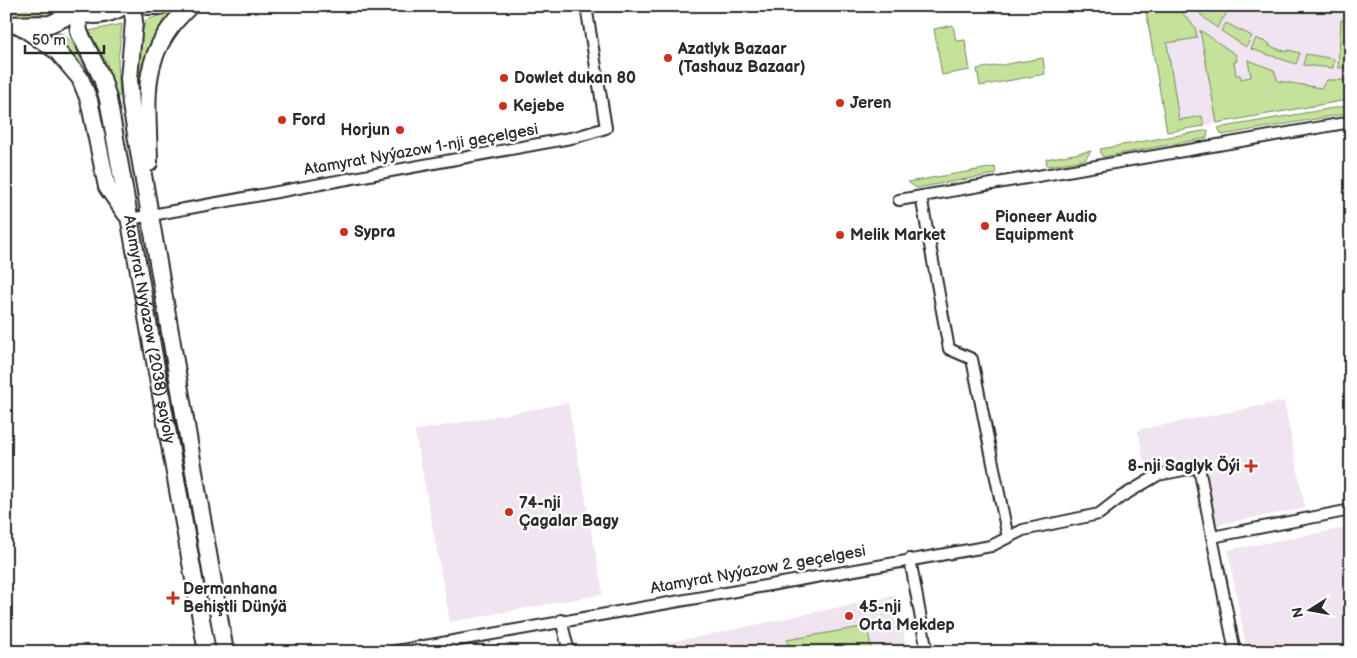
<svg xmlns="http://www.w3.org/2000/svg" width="1357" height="658" font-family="'Balsamiq Sans',sans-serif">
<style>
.built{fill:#efe4f0}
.green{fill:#c4e29a;stroke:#788662}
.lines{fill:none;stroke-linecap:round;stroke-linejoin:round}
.minor-casing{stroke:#2b2b2b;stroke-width:14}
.primary-casing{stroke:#2b2b2b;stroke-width:20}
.minor{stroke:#fff;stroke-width:10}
.primary{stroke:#fff;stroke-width:16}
.poi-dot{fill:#c8321e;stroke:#fff;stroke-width:2}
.labels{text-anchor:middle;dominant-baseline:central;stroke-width:5;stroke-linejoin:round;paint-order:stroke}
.poi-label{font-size:16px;font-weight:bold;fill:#2b2b2b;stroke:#fff;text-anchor:start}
.street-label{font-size:16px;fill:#2b2b2b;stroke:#fff}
</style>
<rect width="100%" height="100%" fill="#fff"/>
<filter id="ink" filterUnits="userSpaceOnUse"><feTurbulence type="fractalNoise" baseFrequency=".02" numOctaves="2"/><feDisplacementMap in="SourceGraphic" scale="10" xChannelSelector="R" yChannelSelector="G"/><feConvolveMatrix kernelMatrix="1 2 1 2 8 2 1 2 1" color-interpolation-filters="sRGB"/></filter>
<g filter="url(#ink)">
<!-- built -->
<path class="built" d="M1144 6H1351V100L1167 132Z
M1284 401 1305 508 1216 525 1204 461 1146 472 1138 430Z
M568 403 603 594 450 622 415 431Z
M1351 527V652H1247L1228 550Z
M897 595 907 652H608L698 637Z"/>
<!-- green -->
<path class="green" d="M16 6H38L43 14 12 17 11 15Z
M1145 6H1176L1195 27 1197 38 1167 43 1179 120 1202 116 1204 126 1167 132Z
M1202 6H1231L1217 28 1201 15 1199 11Z
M171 12 151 42 141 76H138L141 36 146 20Z
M1341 20 1351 22V67L1338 68Z
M1226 23 1252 36 1246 47 1221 31Z
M122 24 118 62 120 96 117 97 107 64 89 31Z
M953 25 956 41 965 40 970 70 942 75 934 29Z
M1200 30 1236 55 1237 61 1234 62 1236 75H1240L1241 79 1251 77 1248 60 1274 70 1278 81 1321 88 1327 80H1351V88L1345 89 1347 100 1217 123Z
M60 33C74 38 82 63 89 75L87 76 71 53 48 34Z
M1256 38 1270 44 1269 46 1287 52 1288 50 1300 53 1296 64 1251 49Z
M1306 54 1334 59 1333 68 1303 65Z
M1043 58 1045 74 980 86 977 69Z
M1351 105V113L1222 135 1218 128Z
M1208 130 1207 138 1102 157 1100 149Z
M1091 151 1085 160 1047 166 1046 159Z
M995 167 996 174 916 188 908 182Z
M867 626 872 652H789L787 640Z"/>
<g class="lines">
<!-- minor casing -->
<g class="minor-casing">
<path id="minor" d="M921 196 949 349 972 359 1008 538
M899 200 1351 122
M130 219 576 137 606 128 586 6
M910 559 927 652
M561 620 569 652
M391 652 991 546 1023 530 1099 514 1121 497 1158 475 1199 467 1212 537
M1235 652 1212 537 1351 510"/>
</g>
<!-- primary casing -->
<g class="primary-casing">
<g id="primary">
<path d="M132 6 134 21 129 79 131 105 225 652"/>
<path d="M147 6H160"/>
<path d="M68 8C87 18 106 17 124 6"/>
<path id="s1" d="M6 25 50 24 77 12 79 32 102 78 108 99 207 652"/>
<path d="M19 25 57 51 80 78 89 100 107 187 126 214"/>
<path d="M149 163C148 97 137 55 190 6"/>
</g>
</g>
<!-- minor -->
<use href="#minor" class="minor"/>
<!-- primary -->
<use href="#primary" class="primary"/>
</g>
</g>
<!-- markers -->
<g class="poi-dot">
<circle cx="668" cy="58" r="5"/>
<circle cx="504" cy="78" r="5"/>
<circle cx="840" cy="103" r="5"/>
<circle cx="503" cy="106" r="5"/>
<circle cx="282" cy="120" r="5"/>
<circle cx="400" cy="130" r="5"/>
<circle cx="985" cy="226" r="5"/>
<circle cx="344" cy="232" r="5"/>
<circle cx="840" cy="235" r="5"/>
<path d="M1248.5 458.5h5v5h5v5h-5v5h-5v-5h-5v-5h5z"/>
<circle cx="509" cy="512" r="5"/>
<path d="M170.5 590.5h5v5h5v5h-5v5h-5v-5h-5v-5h5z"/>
<circle cx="849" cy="616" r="5"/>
</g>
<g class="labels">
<!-- poi labels -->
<g class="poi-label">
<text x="678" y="49">Azatlyk Bazaar<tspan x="678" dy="18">(Tashauz Bazaar)</tspan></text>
<text x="514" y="78">Dowlet dukan 80</text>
<text x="850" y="103">Jeren</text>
<text x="513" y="106">Kejebe</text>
<text x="292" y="120">Ford</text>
<text x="390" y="130" text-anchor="end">Horjun</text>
<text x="995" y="217">Pioneer Audio<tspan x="995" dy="18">Equipment</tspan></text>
<text x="354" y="232">Sypra</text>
<text x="850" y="235">Melik Market</text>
<text x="1240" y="466" text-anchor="end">8-nji Saglyk Öýi</text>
<text x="519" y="503">74-nji<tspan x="519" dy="18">Çagalar Bagy</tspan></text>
<text x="183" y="589">Dermanhana<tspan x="183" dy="18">Behiştli Dünýä</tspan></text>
<text x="859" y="607">45-nji<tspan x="859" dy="18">Orta Mekdep</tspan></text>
</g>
<!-- street labels -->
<g class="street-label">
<text transform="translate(421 150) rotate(-10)">Atamyrat Nyýazow 1-nji geçelgesi</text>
<text stroke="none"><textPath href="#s1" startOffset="401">Atamyrat Nyýazow (2038) şaýoly</textPath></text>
<text transform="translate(758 570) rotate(-10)">Atamyrat Nyýazow 2 geçelgesi</text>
</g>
</g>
<!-- margin -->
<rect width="1357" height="658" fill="none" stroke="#fff" stroke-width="25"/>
<rect x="12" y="12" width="1332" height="633" fill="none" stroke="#2b2b2b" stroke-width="2" filter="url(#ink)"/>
<!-- north arrow -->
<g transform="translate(1310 610) rotate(259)" stroke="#ffffff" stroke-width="4" paint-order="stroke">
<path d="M0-4L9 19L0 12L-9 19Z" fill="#2b2b2b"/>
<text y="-8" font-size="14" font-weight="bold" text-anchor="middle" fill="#2b2b2b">N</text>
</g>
<!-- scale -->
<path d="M25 45v8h79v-8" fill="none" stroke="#2b2b2b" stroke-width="2.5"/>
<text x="32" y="45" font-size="15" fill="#2b2b2b" stroke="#ffffff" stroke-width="4" paint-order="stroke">50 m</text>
</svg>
